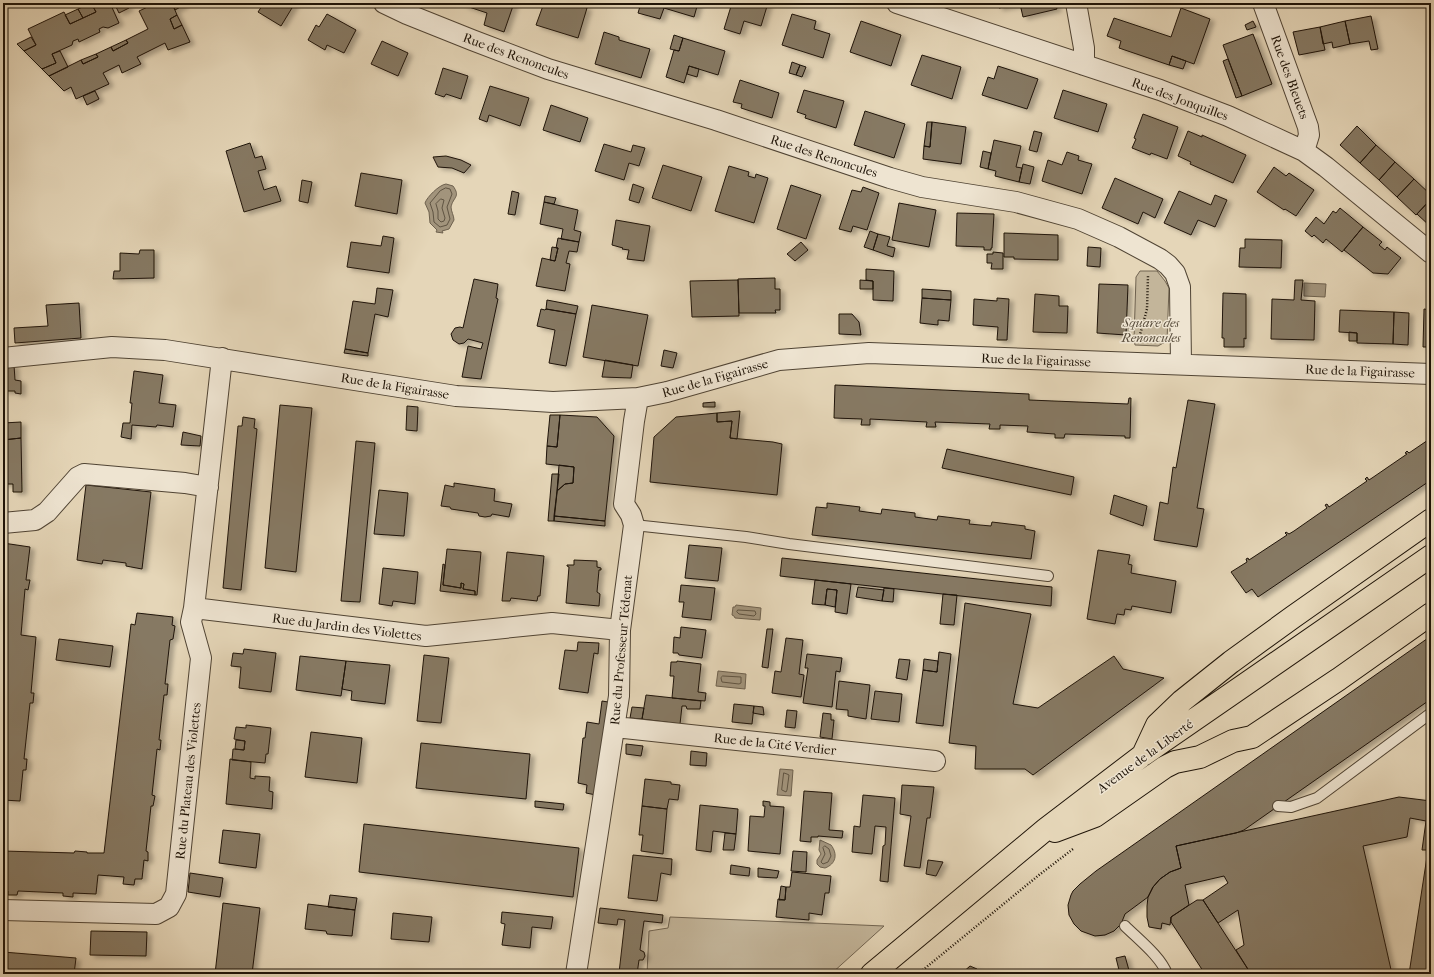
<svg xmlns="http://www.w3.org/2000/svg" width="1434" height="977" font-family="'IM FELL French Canon',serif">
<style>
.green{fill:#c3b59a;stroke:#716451}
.water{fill:#a2947c;stroke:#6e614e}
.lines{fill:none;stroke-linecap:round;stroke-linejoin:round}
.shore{stroke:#605442;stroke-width:1}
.building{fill:#867964;stroke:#1f1408;filter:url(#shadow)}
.service-casing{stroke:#504434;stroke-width:12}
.minor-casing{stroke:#504434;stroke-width:22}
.primary-casing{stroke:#1f1408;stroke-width:24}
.path{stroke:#1f1408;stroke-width:2.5;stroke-dasharray:1 2;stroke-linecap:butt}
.service{stroke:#eee4d1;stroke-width:10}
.minor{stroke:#eee4d1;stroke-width:20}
.primary{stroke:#e5d6b8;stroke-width:22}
.labels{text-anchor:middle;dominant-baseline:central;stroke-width:3;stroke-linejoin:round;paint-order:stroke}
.street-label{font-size:13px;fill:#1f1408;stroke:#eee4d1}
.park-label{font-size:13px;font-style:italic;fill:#584c3b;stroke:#eee4d1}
</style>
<defs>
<filter id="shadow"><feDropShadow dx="4.5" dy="2.5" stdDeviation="2" flood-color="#0004"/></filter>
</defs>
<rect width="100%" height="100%" fill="#e5d6b8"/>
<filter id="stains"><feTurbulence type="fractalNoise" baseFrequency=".005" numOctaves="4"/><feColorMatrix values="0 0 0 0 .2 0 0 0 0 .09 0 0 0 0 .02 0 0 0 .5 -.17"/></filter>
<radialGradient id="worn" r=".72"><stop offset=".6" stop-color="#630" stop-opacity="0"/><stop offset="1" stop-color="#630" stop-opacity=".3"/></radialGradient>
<!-- green -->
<path class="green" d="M1140 271H1157L1165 281 1169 288 1167 341 1158 346 1135 345 1134 339 1136 277Z
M670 917 884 926 831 974H647L649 931 668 928Z"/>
<!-- water -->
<path class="water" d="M446 184 453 186C461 197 453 197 451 207 451 211 454 216 454 220L449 229 442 231 443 233 436 232 437 230 430 223 429 212 425 203C427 197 439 185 446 184Z
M1304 283 1326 284 1325 297 1304 296Z
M736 605 761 608 760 620 735 618 734 616 732 615 733 607H735Z
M718 671 746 674 745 689 716 686Z
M780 769 793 770 791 796 777 795Z
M820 840 831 845C838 854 836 864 825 868L820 867 817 864V860L821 854 819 850Z"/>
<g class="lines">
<!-- shore -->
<path class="shore" d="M446 188 450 189 452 194 447 207 450 219 447 225 440 227 434 222 433 212 430 203 440 191Z
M441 199 444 200 442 208 445 218 444 221 441 222 438 219V211L436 204Z
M738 610 755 611 756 614 754 616 739 614 737 612Z
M723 676 741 677V683L739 684 722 682 721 678Z
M784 773 787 774 789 775 787 790 786 792 782 790Z
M825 846 829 849 831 856 828 862 823 864 821 862 825 854 823 848Z"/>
</g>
<!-- building -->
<path class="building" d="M91 3H110L119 23 108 28 103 27 99 29 100 32 79 42 78 39 73 41 72 45 52 54 56 63 42 69 24 51 36 45 28 29 64 12 70 24 96 12Z
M91 3 96 12 83 18 78 9Z
M114 3H126L129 8 119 13Z
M156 3H172L177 15 170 19 174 29 182 25 190 42 168 50 165 43 137 57 141 64 122 73 119 65 103 73 109 84 76 99 71 87 64 91 49 76 81 60 83 64 98 57 96 54 111 47 113 51 128 43 126 40 148 29 139 11Z
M172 3H183L184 5 175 10Z
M264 3H295L281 26 258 12Z
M464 3H514L504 32 484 25 487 13 463 5Z
M544 3H569L587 8 578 38 536 25Z
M641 3H698L694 17 664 8 660 19 638 13Z
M732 3H768L761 26 744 21 740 34 724 29Z
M997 3H1055L1057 9 1023 17 1020 4 999 8Z
M1181 8 1210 19 1194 64 1172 56 1169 65 1119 48 1121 41 1107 36 1114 18 1171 37Z
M78 9 83 18 70 24 65 15Z
M327 14 356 30 344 53 327 45 325 50 308 40 316 25 319 27Z
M792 14 816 21 814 29 830 34 823 58 782 45Z
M177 15 182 25 174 29 170 19Z
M1371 16 1378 49 1371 50 1369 41 1350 44 1345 21Z
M861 21 901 35 891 66 850 52Z
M1253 21 1256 27 1247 30 1245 25Z
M1345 21 1350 44 1333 48 1332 42 1323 44 1320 27Z
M1320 27 1325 50 1299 55 1293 32Z
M604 32 619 37V40L650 49 641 78 595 64Z
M1253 34 1272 84 1242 96 1223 45Z
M674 35 683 38 679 51 670 49Z
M31 37 36 45 24 51 17 44Z
M683 38 725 51 718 75 689 66 684 83 666 77 674 50 679 51Z
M126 40 128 43 113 51 111 47Z
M382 41 408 53 398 76 371 64Z
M60 51 68 67 49 76 42 69 56 63 52 54Z
M96 54 98 57 83 64 81 60Z
M922 55 961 67 952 99 911 85Z
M1172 56 1186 61 1183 69 1169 65Z
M1228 59 1242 96 1236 98 1223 61Z
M792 62 800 65 796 75 789 73Z
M800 65 806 67 802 77 796 75Z
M689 66 699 69 697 77 687 74Z
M998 66 1038 79 1027 109 982 95 988 77 994 79Z
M443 68 468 76 461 99 446 94 444 97 435 94Z
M740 80 779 93 772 118 741 108 742 104 733 102Z
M490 86 529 98 520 126 489 115 487 122 479 119Z
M804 90 844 101 836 128 805 118 806 115 797 112Z
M1063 90 1107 104 1098 132 1054 118Z
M95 91 99 99 87 105 83 96Z
M551 105 588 118 580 142 543 130Z
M865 111 905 124 894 158 854 145Z
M1143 114 1178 127 1167 159 1151 153 1150 155 1132 148 1136 139 1134 138Z
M927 122H932L930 147 924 146Z
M932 122 966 127 961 164 923 159 924 146 930 147Z
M1357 126 1376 145 1360 163 1340 145Z
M1034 131 1042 133 1037 152 1029 150Z
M1188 131 1202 137V135L1246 155 1233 183 1190 164 1191 162 1178 156Z
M994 140 1021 146 1016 167 1022 168 1019 182 995 176 996 171 988 169Z
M250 143 255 158 262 156 266 169 258 171 264 190 276 186 281 201 244 212 226 151Z
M604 144 631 152 633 145 645 148 639 166 629 163 624 180 595 171Z
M1376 145 1395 162 1379 180 1360 163Z
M983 151 991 153 988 169 980 167Z
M1067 152 1079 156 1078 160 1092 164 1082 194 1042 181 1048 160 1062 165Z
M446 156 461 160 471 165 464 173 452 168 438 167 433 157Z
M1395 162 1414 179 1397 197 1379 180Z
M1023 164 1034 167 1030 184 1019 182Z
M663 165 702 177 691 211 652 198Z
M729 166 749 172 748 176 755 178 756 174 768 178 754 223 715 211Z
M1274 167 1286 176 1289 173 1314 190 1296 216 1285 209 1284 210 1257 192Z
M361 173 402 180 397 214 355 206Z
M1115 178 1163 199 1155 218 1143 212 1138 224 1102 208Z
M1414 179 1431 195V199L1416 215 1397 197Z
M302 180 312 182 308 203 299 201Z
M633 184 644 188 639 203 629 200Z
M791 185 821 195 806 239 777 229Z
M863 187 879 193 867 230 853 226 851 232 839 229 852 190 861 192Z
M512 191 519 193 515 215 508 214Z
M1179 191 1211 205 1215 195 1227 200 1215 227 1198 220 1191 235 1164 223Z
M545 196 556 198 554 204 544 202Z
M1431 199V227L1417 214Z
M544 202 578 210 574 230 581 232 579 242 561 239 563 229 540 224Z
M899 203 936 210 929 247 892 240Z
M1340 208 1363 227 1342 252 1326 239 1323 243 1314 235 1312 237 1305 231 1316 217 1324 224 1333 211 1336 213Z
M957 213 994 214 992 248H991V250H984V247L956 246Z
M616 220 650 226 644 261 627 259 629 250 622 249 623 248 612 245Z
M1363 227 1382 242 1379 245 1385 250 1387 247 1401 258 1388 274 1373 273 1344 250Z
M870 231 878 234 873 250 864 247Z
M1004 233 1058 235V260L1014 259V257H1004Z
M878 234 890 237 887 246 895 248 893 257 873 250Z
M383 236 394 238 389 273 347 267 351 242 381 246Z
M558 238 579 242 577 252 569 251 566 263 570 264 565 291 536 286 542 258 555 261 558 248H556Z
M1245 239 1282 240 1281 268 1239 267 1240 248H1245Z
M801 242 808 250 795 261 787 254Z
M552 247 558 248 555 261 550 260Z
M1088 247 1101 248 1100 267 1087 266Z
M140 250H154V278L113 279 114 271H120V253L139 254Z
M993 252 1003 253V269H991L992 263H987V254H993Z
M866 269 894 271 893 301 873 300V281L866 280Z
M775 278V289H780V310H775L776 313H739L738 279Z
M474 279 498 284 496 298 498 299 481 379 462 377 468 346 481 349 483 343 468 339 464 343 459 344 453 340 451 334 455 328 460 327 463 328Z
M738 280 739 316 692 317 690 281Z
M860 280 873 281V289H860Z
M1295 280H1303L1301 300 1315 301 1314 340 1271 339 1272 299 1294 300Z
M1099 284 1128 285 1126 335 1097 333Z
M377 288 393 290 388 317 375 314 368 353 345 349 353 301 375 304Z
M922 289 951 291V300L922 298Z
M1223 293 1246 294V339L1244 338V347H1224V338H1222Z
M1035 294 1059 296V306H1068L1067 333 1033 332Z
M922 298 951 300 949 321 938 320V325L920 323Z
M997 298 1009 299 1007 340H997L998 327 973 325 974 299 997 301Z
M547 300 578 306 576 314 546 309Z
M79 303 81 338 15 343 14 328 48 326 46 305Z
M592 305 648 315 638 366 583 357Z
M541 309 545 310 546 309 576 314 566 366 549 363 555 330 537 326Z
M1424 309 1431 310V347H1423Z
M1340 310 1394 312 1393 344 1357 343V333L1339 332Z
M1394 312 1409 313 1408 345 1393 344Z
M839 314H852L859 322 861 335 839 334Z
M1349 332 1357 333V341H1349Z
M345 349 368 353V356L344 353Z
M664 350 677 353 673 368 661 366Z
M605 360 633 365 631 378 602 377Z
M14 365 15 380 21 381V394L15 393V391H3V366Z
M134 371 163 375 159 403 176 405 173 427 157 425 156 427 132 425 131 439 121 437 123 423H130L132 403H130Z
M835 385 1029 394V400L1128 404 1129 398H1131L1130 438H1125V436L1065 434 1064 438H1055V434L1027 432 1028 426 1000 425V429H989L990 424 935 422 936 427H926L927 422 870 419V425H861L862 419 834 418Z
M1188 400 1215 404 1197 508 1204 509 1197 547 1154 540 1160 502 1168 504 1173 467 1176 468Z
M715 402V407H703V403Z
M280 405 312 408 296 572 265 568Z
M407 406 418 407 417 431 406 430Z
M740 411 737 439 730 438 732 421 717 422V413Z
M717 413V422L732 421 730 438 773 442 782 444 777 495 650 482 654 437 676 417Z
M550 415H560L557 447 547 446Z
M560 415 597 417 614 436 605 521 554 516 557 491 565 484 573 483 574 467 546 464 547 446 557 447Z
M243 417 255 419 254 428 257 429 241 590 223 588 238 426H242Z
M21 422V438L3 440V423Z
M183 432 201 436 200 446 181 445Z
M21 438 22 492H13V484H3V440Z
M1431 438V480L1258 597 1252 589 1246 593 1231 572 1247 562 1246 559 1248 558 1249 560 1287 535 1285 533 1286 532 1289 534 1294 531 1327 508 1325 505 1327 504 1329 507 1367 481 1365 479 1367 477 1369 480 1372 478 1407 454 1405 453 1407 451 1409 453Z
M356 441 375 443 360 602 341 601Z
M947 449 1074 477 1071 495 942 468Z
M559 465 574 467 573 483 565 484 557 491Z
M552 474H559L554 521H548Z
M454 483 495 489 494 501 512 504 509 517 492 514 491 516 485 517 479 516 478 513 451 509 450 507 441 506 445 485 454 487Z
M86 485 151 492 142 569 126 566V563L103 560 102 564 77 560Z
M379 490 408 493 404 536 374 534Z
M1114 495 1147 506 1143 526 1110 514Z
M827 503 860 507 859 511 881 514 882 509 915 513V517L937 520 938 516 970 520 969 524 991 526 992 522 1025 526V529L1035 531 1031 559 812 535 816 507 827 508Z
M554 516 605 521V526L554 521Z
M3 543 30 547 26 580H30L28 590 25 589 21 635 36 637 31 693H34L33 703H30L24 759H27L26 770H23L20 801 3 800Z
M689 545 722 548 718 581 685 578Z
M447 549 481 552 477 595H475V591L463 589 464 584 461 583V588L443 585Z
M1098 550 1130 555 1128 564 1132 565 1131 573 1176 581 1171 613 1132 606 1131 610 1125 609 1124 615 1117 614 1115 624 1087 619Z
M507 552 544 556 540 596H538L537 601 511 598 510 601H502Z
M782 558 1052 587 1051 606 780 576Z
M574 560 597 561V567L601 568V570H599L597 592 600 594 599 606 566 603 569 567 567 566V565H574Z
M443 564 445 565 443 585 461 588V583L464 584 463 589 475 591V595L440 591Z
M383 568 418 572 415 604 393 601 392 606 379 604Z
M815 580 851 584 847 614 835 612 837 590 827 589 825 605 812 604Z
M681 585 715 588 711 620 682 617 684 602H679Z
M858 587 884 590 882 601 856 597Z
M884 588 894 589 893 602 882 601Z
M827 589 837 590 835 607 825 605Z
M943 594 957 595 954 625 940 624Z
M965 603 1031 614 1013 704 1038 708 1114 656 1123 669 1164 678 1033 775 1025 769H975L976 746 949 743Z
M137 613 173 617 172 625 175 626 173 639 170 640 165 684H168L167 695H164L159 740H161L160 750 157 749 152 795 155 796 153 806H151L146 851 148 852V861L144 860 142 879H135L134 885 123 884 124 877 98 875 96 894 73 893V897L63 896V893L18 891 17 895H8V891H3V851L74 853 75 851 87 852V853H104L131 624 135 625Z
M681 627 706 630 702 658 679 655 678 653H673L674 637 680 638Z
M767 629H773L768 668 762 667Z
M1431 636V699L1244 830 1236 833 1176 846 1181 868 1170 872 1160 879 1153 887 1148 897 1125 914 1121 924 1114 931 1105 935 1095 936 1081 931 1074 924 1069 915 1068 905 1071 895 1073 891 1080 884 1096 871Z
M786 638 803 640 799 674 804 675 801 697 772 693 775 671 781 672Z
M59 639 113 646 110 667 56 660Z
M578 642 599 643 598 654 594 653 588 693 559 689 565 650 577 651Z
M244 649 276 653 271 692 239 688 241 667 231 666 233 653 243 654Z
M939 652 951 654 943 726 916 723 923 670 937 672Z
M807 654 842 658 840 672 836 671 832 707 803 703 808 668H805Z
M424 655 449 658 441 723 417 721Z
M300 656 346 661 341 696 296 690Z
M899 659 910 660 907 680 896 678Z
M924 659 938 661 937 672 923 670Z
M346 661 390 665 385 704 351 700 352 691 342 689Z
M677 661 701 664 698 692 706 693 705 701 672 698 674 676H670L671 662H677Z
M839 681 870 685 866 719 848 716V710L836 709Z
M875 691 902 694 899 722 871 719Z
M646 695 701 701 700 709H687L686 706H682L680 724 642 719Z
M602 701 608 702 596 795 586 793 587 785 578 783 583 738H585L587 722 599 724Z
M734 704 754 706 752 724 732 722Z
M754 706 763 707 764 715 753 713Z
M632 707 644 708 642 719 630 718Z
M787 710 797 711 795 728 785 727Z
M823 713 831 714V720H834L832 739 820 737Z
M246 725 271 728 268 754H266L265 763 232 760 233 749 244 750 245 741 234 739 236 727 246 728Z
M311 732 362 738 357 783 305 777Z
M236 740 245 741 244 750 235 749Z
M421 743 530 754 526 799 416 788Z
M626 744 643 746 641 756 626 754Z
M691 751 707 753 706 766 690 765Z
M230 759 251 762 250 778 255 779V776L270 777 269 791 273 792 272 809 226 804Z
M645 779 671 782V784L680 785 678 800 669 799 667 809 642 806Z
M902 785 934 787 930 818H927L920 868 904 866 911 816 900 814Z
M804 791 832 793 829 830 843 831 842 838 818 836V837H811V842L800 841Z
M863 795 895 798 888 882 880 881 883 846 885 845 886 827 875 826 872 854 852 852 854 826 860 827Z
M1399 797 1431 801V849L1428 850H1422L1426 821 1410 818 1407 837 1363 846 1392 974H1251L1236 950 1244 945 1238 910 1218 923 1203 900 1228 883 1224 876 1185 885 1189 905 1171 917 1170 925 1162 923 1161 929 1149 927 1147 917V906L1148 897 1153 887 1160 879 1170 872 1181 868 1176 846Z
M535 801 564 804 563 810 535 807Z
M763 801 770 802V806L784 807 780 854 748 851 750 816 764 817 765 806H763Z
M700 805 738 809 736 834 713 831 711 852 696 850Z
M642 806 667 809 663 854 641 851 643 835H639Z
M364 824 579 848 573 897 359 872Z
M223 830 260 834 256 868 219 863Z
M725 833 736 834 734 850H723Z
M1431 849V974H1409L1428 850Z
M793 851 807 852 806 872 791 871Z
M633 855 672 859 671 875 661 873 657 901 628 898Z
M928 860 943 862 936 876 926 874Z
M731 865 750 868 749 876 730 874Z
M758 868 779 871 777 878 758 877Z
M792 872 831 876 829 893H825L822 915 809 913V920L776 917 778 899 785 900 786 887H790Z
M190 873 223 878 220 897 188 892Z
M781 886 786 887 785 900H779Z
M330 895 357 898 355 910 328 907Z
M1197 900H1203L1251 974H1205L1171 922V917Z
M223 903 260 908 252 974H215Z
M308 904 355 910 352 936 327 934 326 931 305 929Z
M600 908 663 915 662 923 644 921 640 950 644 952 645 956 643 960H639L637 974 619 973 625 920 618 919 617 925 598 923Z
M502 912 553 917 551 929 532 927 530 948 502 945 505 924 501 923Z
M393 913 432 917 429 942 391 939Z
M91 931 147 932 146 956 90 955Z
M3 952 76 958 74 974H3Z
M1125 956 1130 974H1120L1116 958Z
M970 966 977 969 978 974H961Z"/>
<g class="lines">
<!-- service casing -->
<g class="service-casing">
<path id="service" d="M634 525 746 537 789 544 1048 576
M1278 806 1291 807 1317 798 1431 713
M1125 926C1138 939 1161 957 1167 974"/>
</g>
<!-- minor casing -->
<g class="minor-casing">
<path id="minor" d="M384 3 407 14 472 40 548 69 716 120 890 178 922 187 1016 202 1078 219 1119 237 1160 259 1168 265 1175 273 1180 287 1181 364
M897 3 1160 90 1228 116 1304 151 1326 167 1431 253
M1076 3 1084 48V65
M1263 3 1308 127 1309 135 1304 151
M3 358 112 347 165 350 456 396 553 402 638 398 667 392 779 360 869 353 1431 374
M3 523 35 520 47 512 78 477 84 474 185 483 208 487
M194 608 426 636 552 623 620 630
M615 727 935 761
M3 910 156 914 169 907 176 894 201 658 191 622 194 608 222 358
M576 974 619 696 620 630 634 525 631 515 624 504 634 421 638 398"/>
</g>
<!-- primary casing -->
<g class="primary-casing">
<path id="primary" d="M1143 755 1157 725 1182 701 1231 662 1293 617 1431 520
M1055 831 1095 816 1165 767 1175 762 1200 757 1233 741 1252 737 1339 679 1431 614
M872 974 1046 829 1143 755 1431 556"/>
</g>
<!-- path -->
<path class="path" d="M1138 342 1147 309 1148 276
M918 974 1039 875 1073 849"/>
<!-- service -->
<use href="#service" class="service"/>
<!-- minor -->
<use href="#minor" class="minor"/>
<!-- primary -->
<use href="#primary" class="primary"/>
</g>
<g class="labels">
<!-- street labels -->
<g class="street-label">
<text transform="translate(516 56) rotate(20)">Rue des Renoncules</text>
<text transform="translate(1290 77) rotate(70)">Rue des Bleuets</text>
<text transform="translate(1180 99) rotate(20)">Rue des Jonquilles</text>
<text transform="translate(824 156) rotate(18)">Rue des Renoncules</text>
<text transform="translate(1036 360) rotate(2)">Rue de la Figairasse</text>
<text transform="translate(1360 371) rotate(2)">Rue de la Figairasse</text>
<text transform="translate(715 378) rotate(-16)">Rue de la Figairasse</text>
<text transform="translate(395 386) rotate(9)">Rue de la Figairasse</text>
<text transform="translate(347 627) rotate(7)">Rue du Jardin des Violettes</text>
<text transform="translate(621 650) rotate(-85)">Rue du Professeur Tédenat</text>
<text transform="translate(775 744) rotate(6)">Rue de la Cité Verdier</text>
<text transform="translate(1145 756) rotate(-36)">Avenue de la Liberté</text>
<text transform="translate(188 781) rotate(-84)">Rue du Plateau des Violettes</text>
</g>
<!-- park labels -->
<g class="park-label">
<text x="1151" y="322">Square des<tspan x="1151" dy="15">Renoncules</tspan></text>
</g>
</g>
<!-- margin -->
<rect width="1434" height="977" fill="none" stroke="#e5d6b8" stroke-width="16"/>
<rect x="4" y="4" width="1426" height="969" fill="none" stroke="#1f1408" stroke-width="2"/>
<rect x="8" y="8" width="1418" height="961" fill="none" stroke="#1f1408"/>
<rect width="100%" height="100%" filter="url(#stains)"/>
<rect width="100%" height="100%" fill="url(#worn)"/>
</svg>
